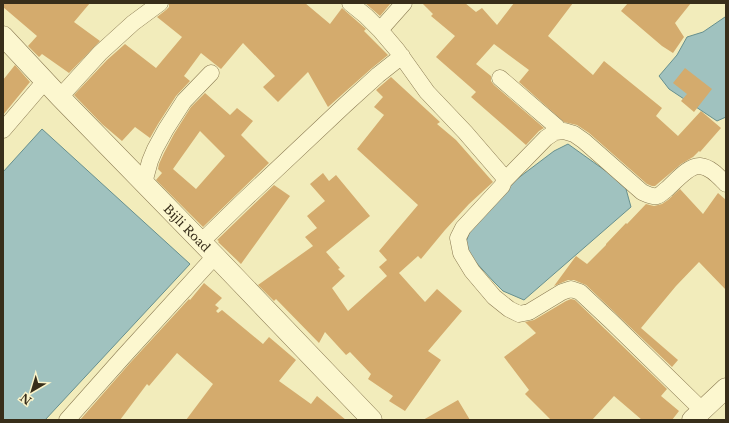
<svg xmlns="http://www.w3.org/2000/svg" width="729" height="423" font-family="'Libre Baskerville',serif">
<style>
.water{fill:#a0c2bf;stroke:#67908e}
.building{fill:#d4ab6d;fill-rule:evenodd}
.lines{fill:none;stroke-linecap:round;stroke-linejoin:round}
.minor-casing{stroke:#8b7b53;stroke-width:17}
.tertiary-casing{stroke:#8b7b53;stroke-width:21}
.minor{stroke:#fcf7cf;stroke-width:16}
.tertiary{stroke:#fcf7cf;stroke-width:20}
.labels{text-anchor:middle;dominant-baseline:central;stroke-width:3.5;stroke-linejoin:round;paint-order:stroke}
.street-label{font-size:12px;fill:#382e1a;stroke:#f9f4cb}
</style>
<rect width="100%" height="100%" fill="#f2ecbb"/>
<!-- water -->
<path class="water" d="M725 17 726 18V117L717 121 669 89 659 76 677 55 687 37 703 32Z
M42 129 190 264 45 420H3V172Z
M568 144 610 174 626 189 631 207 524 300 503 291 494 282 470 256 466 242 473 222 513 182 554 151Z"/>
<!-- building -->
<path class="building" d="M3 3H90L74 22 100 41 69 73 42 54 39 57 28 46 37 36 3 7Z
M169 3H305L330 24 342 8 366 29 364 31 388 55 372 68 328 107 308 72 278 102 263 87 275 76 243 43 221 69 201 53 184 76 190 81 176 96 158 124 150 138 135 127 122 141 102 124 74 95 107 60 125 44 156 68 182 37 157 17 166 10 169 7Z
M365 3H391L380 16Z
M422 3H465L476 12 482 8 497 25 514 3H573L548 36 593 75 604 61 662 108 656 116 678 136 701 111 721 128 700 152 699 151 693 157 681 164 655 186H652L647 184 589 133 577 125 564 122 519 82 529 70 494 44 476 64 491 76V81L494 85 544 128 539 131 526 145 471 97 476 92 436 57 455 36 431 16 433 14Z
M628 3H691L675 23 684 37 673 53 662 46 621 11Z
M15 65 30 82 3 115V80Z
M685 68 712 89 694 112 681 101 687 94 673 83Z
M391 77 440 122 437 124 456 140 493 182 469 204 445 230 421 259 418 256 399 273 425 302 437 289 462 311 428 351 441 360 405 411 389 401 393 396 368 379 371 374 350 352 346 355 325 332 319 343 276 299 274 301 258 285 313 246 305 237 317 228 307 216 325 201 310 184 323 173 329 181 336 175 370 216 326 252 340 268 338 269 345 276 332 288 348 311 387 276 379 267 387 260 379 251 418 205 357 149 384 115 374 107 383 97 376 90Z
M205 93 230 115 237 108 253 121 241 135 269 163 203 227 156 180 162 173 158 169 159 164 164 153 174 134 191 107ZM200 131 225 156 196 189 173 169Z
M274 185 290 196 241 264 218 242 219 241 217 240Z
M680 189 703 214 718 193 726 200V290L699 262 676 286 641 328 678 360 672 367 586 285 574 280H568L554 286 576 256 587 264 606 245V244L626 223 627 224 646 204 654 206 662 204 668 200Z
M204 283 222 298 215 305 219 308 216 311 218 313 222 310 263 344 269 337 296 360 279 381 311 404 317 396 346 420H186L213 384 177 353 149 386 147 384 120 420H80L130 363 189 299 190 300Z
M571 299 575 300 605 329 667 389 661 396 679 411 672 420H642L614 396 592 420H551L525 394 529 390 504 357 536 333 525 322 534 320 566 301Z
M458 400 470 420H423Z"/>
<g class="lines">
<!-- minor casing -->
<g class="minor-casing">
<path id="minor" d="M350 3 366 16 380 30 397 50 427 92 465 132 503 176 504 181 502 186 463 228 458 238 461 253 472 271 494 297 509 309 519 314 529 312 562 292 571 289 580 292 612 322 702 410
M380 30 404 3
M500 78 557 127 555 132
M60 97 100 53 133 23 160 3
M3 130 45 81
M504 181 546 138 555 132 564 131 574 134 584 141 642 192C647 194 651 197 657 196 661 195 664 191 667 189 675 182 689 165 700 166 711 167 719 177 726 184
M144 183 150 161 155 149 166 129 184 101 211 73
M201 242 242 202 345 105 378 75 402 56
M67 420 123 357 215 256"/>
</g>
<!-- tertiary casing -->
<g class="tertiary-casing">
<g id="tertiary">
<path id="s1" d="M3 36 60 97 215 256 372 420"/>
<path d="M692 420 726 388"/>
</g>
</g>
<!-- minor -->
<use href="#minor" class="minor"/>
<!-- tertiary -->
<use href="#tertiary" class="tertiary"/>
</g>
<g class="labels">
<!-- street labels -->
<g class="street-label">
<text stroke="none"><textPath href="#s1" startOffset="266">Bijli Road</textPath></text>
</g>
</g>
<!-- border -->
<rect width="729" height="423" fill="none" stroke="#382e1a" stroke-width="8"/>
<!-- north arrow -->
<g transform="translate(32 391) rotate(218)" stroke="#f9f4cb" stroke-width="3" paint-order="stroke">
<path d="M0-3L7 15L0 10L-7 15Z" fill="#382e1a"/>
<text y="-6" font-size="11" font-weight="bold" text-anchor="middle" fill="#382e1a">N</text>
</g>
</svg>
